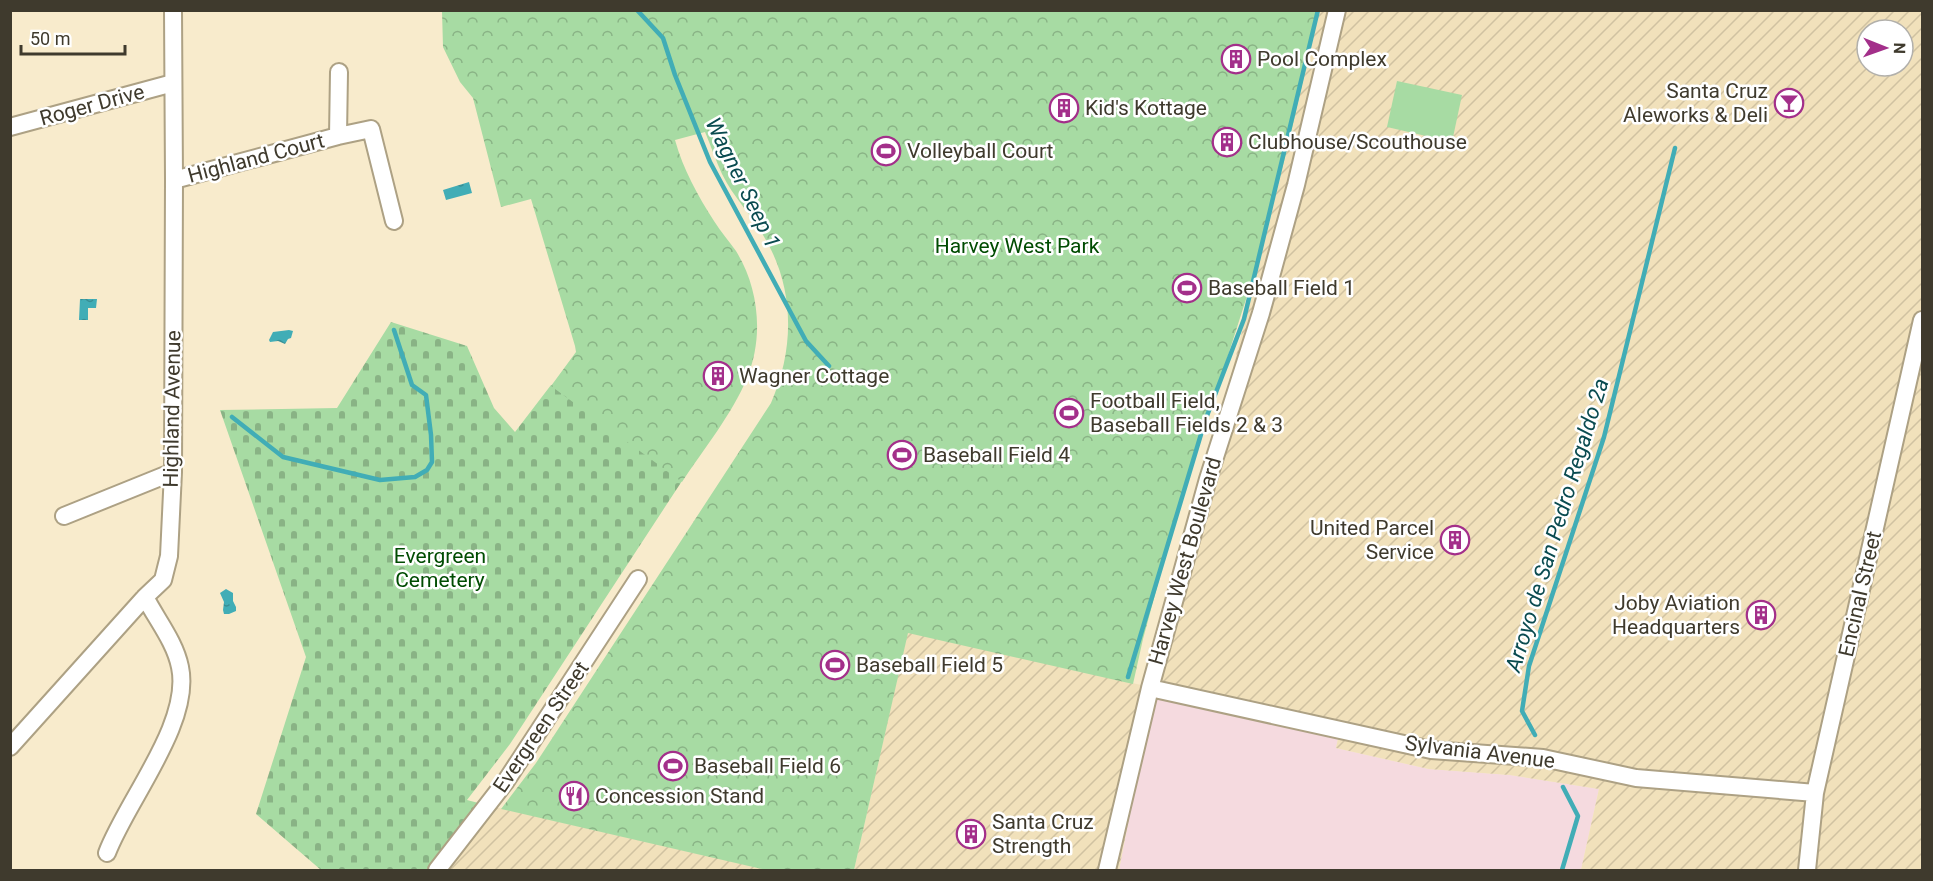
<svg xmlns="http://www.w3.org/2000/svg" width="1933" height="881" font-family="Roboto,sans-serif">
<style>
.commercial{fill:#f5dadf}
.industrial{fill:url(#industrial-furrows);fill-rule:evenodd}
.grass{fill:#a7dba3}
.cemetery{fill:url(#cemetery-stones)}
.park{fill:url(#park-crowns)}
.water{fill:url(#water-ripples)}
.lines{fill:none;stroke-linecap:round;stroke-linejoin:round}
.stream{stroke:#41adb6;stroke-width:4.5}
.minor-casing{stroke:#ada184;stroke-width:20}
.minor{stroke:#fff;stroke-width:16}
.labels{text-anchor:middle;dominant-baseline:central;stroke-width:5;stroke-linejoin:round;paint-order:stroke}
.poi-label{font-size:21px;fill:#3f3a2d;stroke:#fff;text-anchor:start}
.street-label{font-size:21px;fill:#3f3a2d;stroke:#fff}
.park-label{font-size:21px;fill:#004c02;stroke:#fff}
.water-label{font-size:22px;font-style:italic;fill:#0a4b50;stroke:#fff}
</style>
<defs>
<pattern id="industrial-furrows" width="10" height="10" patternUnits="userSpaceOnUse" patternTransform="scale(1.5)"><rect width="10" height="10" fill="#f1e1bb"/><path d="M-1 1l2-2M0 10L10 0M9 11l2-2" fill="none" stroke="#d0c2a1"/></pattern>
<pattern id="cemetery-stones" width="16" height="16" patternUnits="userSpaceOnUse" patternTransform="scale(1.5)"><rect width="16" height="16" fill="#a7dba3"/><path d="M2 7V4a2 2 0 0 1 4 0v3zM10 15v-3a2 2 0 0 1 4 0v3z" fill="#89b385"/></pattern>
<pattern id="park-crowns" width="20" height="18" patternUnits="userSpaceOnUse" patternTransform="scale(1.5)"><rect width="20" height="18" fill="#a7dba3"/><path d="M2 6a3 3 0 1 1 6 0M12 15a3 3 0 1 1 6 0" fill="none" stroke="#89b385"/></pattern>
<pattern id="water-ripples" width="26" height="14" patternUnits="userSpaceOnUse" patternTransform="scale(1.5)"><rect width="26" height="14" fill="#41adb6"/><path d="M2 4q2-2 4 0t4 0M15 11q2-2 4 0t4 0" fill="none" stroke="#388e94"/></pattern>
</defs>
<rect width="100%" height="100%" fill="#f8ebcc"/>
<!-- commercial -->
<path class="commercial" d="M1154 688 1340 730 1336 748 1429 769 1510 775 1599 789 1581 870H1119Z"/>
<!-- industrial -->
<path class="industrial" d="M1319 11H1922V870H1581L1599 789 1510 775 1429 769 1336 748 1340 730 1153 692 1119 870H854L908 631 1154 688 1287 149ZM1867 30H1903V66H1867Z
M486 805 770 870H435Z"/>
<!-- grass -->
<path class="grass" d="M1397 81 1462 95 1452 142 1387 127Z"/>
<!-- cemetery -->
<path class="cemetery" d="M391 322 467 346 494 408 515 432 551 385 682 481 510 744 467 800 486 805 435 870H321L256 814 306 657 220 410 337 408Z"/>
<!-- park -->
<path class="park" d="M442 11H1319L1287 150 1256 268 1175 521 1143 639 1133 684 908 633 854 870H766L501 809 536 763 771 403C795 348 795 287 763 235 751 214 733 197 722 174 716 161 711 146 705 132L675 140C683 169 698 196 714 221 721 232 729 241 736 251 759 288 764 337 747 378 733 413 703 450 682 482L551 386 576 352 575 346 531 199 501 207 473 98 460 82 443 47Z"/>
<!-- water -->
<path class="water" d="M469 182 472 193 446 200 443 190Z
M80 299H97L96 308H88V320H79Z
M289 330 293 331 291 338 288 339 285 344 278 341 270 342 269 340 273 332Z
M226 589 233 593V601L236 607V611L229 614H224L223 610 224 602 220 593Z"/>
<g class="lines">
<!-- stream -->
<path class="stream" d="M637 10 663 38 675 75 710 162 806 341 829 366
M232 417 283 457 380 480 415 477 427 470 432 462 431 435 426 395 412 385 394 330
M1128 677 1205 421 1244 319 1318 10
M1535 735 1522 711 1529 666 1604 437 1675 148
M1562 870 1578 816 1563 787"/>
<!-- minor casing -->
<g class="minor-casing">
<path id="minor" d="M339 72 338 136 371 129 394 221
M10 127 173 83
M174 180 338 136
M64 516 173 472
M1150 688 1431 750 1543 758 1636 778 1815 793
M10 747 145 597 163 580 169 556 173 472 174 180 173 10
M107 853C127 800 192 723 180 667 175 642 157 620 145 597
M437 870 506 781 638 579
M1107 870 1150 688 1208 479 1261 313 1296 185 1337 10
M1807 870 1815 793 1922 320"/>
</g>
<!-- minor -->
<use href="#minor" class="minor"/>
</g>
<!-- icons -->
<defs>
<g id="building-ring" transform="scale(1.5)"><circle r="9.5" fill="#fff" stroke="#a32f8a" stroke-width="1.5"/><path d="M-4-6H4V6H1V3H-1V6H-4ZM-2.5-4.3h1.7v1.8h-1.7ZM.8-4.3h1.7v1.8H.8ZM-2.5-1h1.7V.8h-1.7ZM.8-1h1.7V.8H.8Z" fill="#a32f8a"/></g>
<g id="bar-ring" transform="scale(1.5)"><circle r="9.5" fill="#fff" stroke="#a32f8a" stroke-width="1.5"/><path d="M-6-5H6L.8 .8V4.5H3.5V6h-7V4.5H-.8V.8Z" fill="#a32f8a"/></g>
<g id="stadium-ring" transform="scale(1.5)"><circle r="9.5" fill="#fff" stroke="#a32f8a" stroke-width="1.5"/><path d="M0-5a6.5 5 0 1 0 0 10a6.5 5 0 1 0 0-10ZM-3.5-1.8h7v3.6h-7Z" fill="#a32f8a"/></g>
<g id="restaurant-ring" transform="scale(1.5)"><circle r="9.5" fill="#fff" stroke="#a32f8a" stroke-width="1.5"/><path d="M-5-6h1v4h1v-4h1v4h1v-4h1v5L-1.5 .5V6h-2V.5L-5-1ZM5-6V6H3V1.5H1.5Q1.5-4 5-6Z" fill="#a32f8a"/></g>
</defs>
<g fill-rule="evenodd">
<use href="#building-ring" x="1236" y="59"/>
<use href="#bar-ring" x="1789" y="103"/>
<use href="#building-ring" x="1064" y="108"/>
<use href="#building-ring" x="1227" y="142"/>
<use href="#stadium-ring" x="886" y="151"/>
<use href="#stadium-ring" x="1187" y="288"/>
<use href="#building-ring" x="718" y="376"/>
<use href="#stadium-ring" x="1069" y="413"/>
<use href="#stadium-ring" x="902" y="455"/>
<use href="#building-ring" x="1455" y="540"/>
<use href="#building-ring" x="1761" y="615"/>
<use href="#stadium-ring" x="835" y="665"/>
<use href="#stadium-ring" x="673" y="766"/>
<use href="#restaurant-ring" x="574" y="796"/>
<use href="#building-ring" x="971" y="834"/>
</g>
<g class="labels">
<!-- poi labels -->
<g class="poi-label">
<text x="1257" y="59">Pool Complex</text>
<text x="1768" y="91" text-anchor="end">Santa Cruz<tspan x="1768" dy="24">Aleworks &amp; Deli</tspan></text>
<text x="1085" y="108">Kid's Kottage</text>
<text x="1248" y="142">Clubhouse/Scouthouse</text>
<text x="907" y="151">Volleyball Court</text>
<text x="1208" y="288">Baseball Field 1</text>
<text x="739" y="376">Wagner Cottage</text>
<text x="1090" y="401">Football Field,<tspan x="1090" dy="24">Baseball Fields 2 &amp; 3</tspan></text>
<text x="923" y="455">Baseball Field 4</text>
<text x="1434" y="528" text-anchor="end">United Parcel<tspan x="1434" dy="24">Service</tspan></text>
<text x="1740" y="603" text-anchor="end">Joby Aviation<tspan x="1740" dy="24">Headquarters</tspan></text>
<text x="856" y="665">Baseball Field 5</text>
<text x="694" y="766">Baseball Field 6</text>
<text x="595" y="796">Concession Stand</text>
<text x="992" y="822">Santa Cruz<tspan x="992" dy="24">Strength</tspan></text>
</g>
<!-- street labels -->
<g class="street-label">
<text transform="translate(92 105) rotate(-15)">Roger Drive</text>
<text transform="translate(256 158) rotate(-15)">Highland Court</text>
<text transform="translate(172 409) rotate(-89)">Highland Avenue</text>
<text transform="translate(1185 561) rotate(-74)">Harvey West Boulevard</text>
<text transform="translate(1860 594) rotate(-77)">Encinal Street</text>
<text transform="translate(541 727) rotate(-56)">Evergreen Street</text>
<text transform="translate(1480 752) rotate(7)">Sylvania Avenue</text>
</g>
<!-- park labels -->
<g class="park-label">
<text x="1017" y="246">Harvey West Park</text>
<text x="440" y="556">Evergreen<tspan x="440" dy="24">Cemetery</tspan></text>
</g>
<!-- water labels -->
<g class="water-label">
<text transform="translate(743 183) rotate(64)">Wagner Seep 1</text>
<text transform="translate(1557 525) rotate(-73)">Arroyo de San Pedro Regaldo 2a</text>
</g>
</g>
<!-- border -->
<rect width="1933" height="881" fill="none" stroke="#3f3a2d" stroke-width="24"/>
<!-- north arrow -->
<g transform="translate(1885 48) rotate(91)"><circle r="28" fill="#ffffff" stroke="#b2b0ab" stroke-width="1.5"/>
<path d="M0-4.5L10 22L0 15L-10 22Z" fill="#a32f8a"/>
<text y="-9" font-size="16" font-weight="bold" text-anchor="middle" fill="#3f3a2d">N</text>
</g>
<!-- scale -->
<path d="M21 45v9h104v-9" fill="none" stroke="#3f3a2d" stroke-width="3"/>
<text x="30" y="45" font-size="18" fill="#3f3a2d" stroke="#ffffff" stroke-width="4.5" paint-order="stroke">50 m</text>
</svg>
